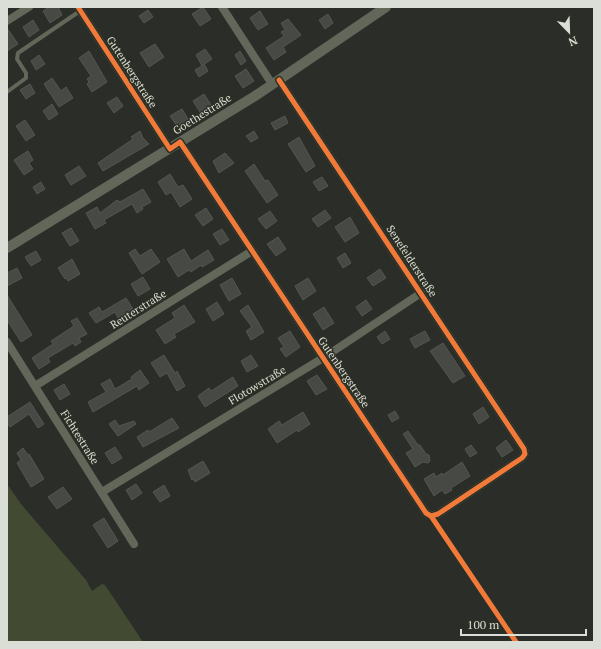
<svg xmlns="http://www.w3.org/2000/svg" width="601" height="649" font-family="'PT Serif',serif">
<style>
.green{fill:#424a31}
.building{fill:#474944;stroke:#555652}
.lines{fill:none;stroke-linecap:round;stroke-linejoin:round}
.service{stroke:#62675a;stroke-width:4}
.minor{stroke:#62675a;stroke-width:8}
.tertiary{stroke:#62675a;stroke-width:10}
.cycleway-casing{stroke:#2c3025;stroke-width:8}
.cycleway{stroke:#f17a3a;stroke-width:5}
.labels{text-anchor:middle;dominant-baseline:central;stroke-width:3;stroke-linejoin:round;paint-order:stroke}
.street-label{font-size:11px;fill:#dbded7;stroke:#2c3025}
</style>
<rect width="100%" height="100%" fill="#2b2d28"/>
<!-- green -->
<path class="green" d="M7 484 21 504 86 580 92 591 102 584 105 585 143 642H7Z"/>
<!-- building -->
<path class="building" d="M49 7H58L62 15 50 23 43 11Z
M203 7 211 19 200 26 192 14Z
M148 10 153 17 144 23 139 16Z
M260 11 268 24 258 30 250 18Z
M328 14 333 23 325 29 319 20Z
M288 19 301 35 283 47 286 52 274 60 266 48 284 36 281 32 285 30 281 23Z
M33 20 39 30 29 37 23 27Z
M7 28 18 44 7 51Z
M155 44 164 57 149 67 140 53Z
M205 49 212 59 203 65 204 64 208 71 199 77 195 70 202 66 196 55Z
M89 51 107 82 92 92 87 84 89 82 87 79 91 76 79 58Z
M240 51 246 61 241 65 235 55Z
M39 55 45 64 36 70 31 61Z
M246 69 254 81 243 88 235 76Z
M52 78 61 91 66 87 73 98 59 107 44 84Z
M30 84 35 93 26 99 20 90Z
M204 94 211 105 200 112 193 101Z
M117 97 123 106 114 113 107 103Z
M52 104 58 114 49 120 43 111Z
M182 109 188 119 177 126 170 116Z
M285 116 288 123 275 130 271 123Z
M25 120 35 135 26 141 16 126Z
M140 131 143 138 149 144 103 171 98 163 133 139 131 137Z
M254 131 258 138 251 142 246 136Z
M299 137 315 166 306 172 288 144Z
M28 151 33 160 29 163 33 169 24 175 14 160Z
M225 153 234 163 219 173 213 161Z
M254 164 265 181 268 180 278 195 267 203 245 171Z
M79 166 86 176 71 185 65 175Z
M170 174 178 187 183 185 192 199 180 207 171 192 166 195 158 182Z
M322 177 328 186 319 191 313 182Z
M41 182 45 189 37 194 33 187Z
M143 189 151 202 142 207 143 209 137 213 132 204 104 220 106 223 95 229 86 213 97 207 100 213 117 200 120 202Z
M206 208 213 219 203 226 195 215Z
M325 210 331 218 318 227 312 219Z
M270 211 277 221 266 229 258 219Z
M350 217 359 233 345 242 335 227Z
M71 228 79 241 70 246 62 233Z
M222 229 229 240 220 245 213 234Z
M278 237 286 249 276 256 267 244Z
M135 249 140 256 151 249 160 262 142 274 129 253Z
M184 249 191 261 208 250 214 260 202 267 201 265 191 272 189 270 178 277 167 259Z
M36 251 41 260 31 266 25 257Z
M345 253 351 263 343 268 337 258Z
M72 259 80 274 68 281 66 278 65 279 58 268Z
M17 268 22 278 7 286V273Z
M380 269 386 278 373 286 367 278Z
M143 277 150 289 138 296 131 284Z
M232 278 241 294 229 301 220 285Z
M308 278 316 291 303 300 295 286Z
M7 295 32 335 21 342 7 320Z
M126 298 133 309 118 318 115 312 96 323 89 313 99 307 102 312Z
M366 300 372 309 362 316 356 307Z
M217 302 224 314 213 321 206 309Z
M184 305 195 322 174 334 176 337 165 344 156 330 175 318 172 313Z
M248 305 264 332 251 340 246 331 252 327 240 311Z
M324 307 334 323 323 330 313 314Z
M77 318 87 334 79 338 81 342 75 346 73 343 48 358 50 362 39 369 32 358 53 344 51 341 74 326 71 321Z
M290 331 300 347 286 357 280 349 284 347 278 338Z
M385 331 390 339 382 344 377 337Z
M425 331 430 340 415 348 410 339Z
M443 343 465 376 453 383 430 351Z
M164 355 175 373 177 371 185 386 177 391 167 373 160 377 151 363Z
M251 355 258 366 247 372 241 361Z
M140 370 149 383 139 390 137 386 93 412 88 402 106 392 101 384 110 379 115 389 132 379 131 377Z
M317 375 327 389 316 395 307 381Z
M233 377 238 386 205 407 198 396 209 388 211 391Z
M64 384 70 394 60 400 54 390Z
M30 402 44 424 38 428 29 414 10 427 7 423V417Z
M483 407 489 417 479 424 473 414Z
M395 411 399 418 392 422 388 415Z
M303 412 310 424 298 432 297 430 277 443 268 429 279 421 282 425Z
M172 418 179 428 143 447 137 437 148 430 149 432Z
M115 420 119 426 134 421 136 424 118 436 109 424Z
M408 431 418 445H420L426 454 429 455 430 461 428 463 423 462 415 467 406 453 413 449 403 434Z
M506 440 513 450 502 457 496 448Z
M471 445 477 453 470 457 465 449Z
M115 447 122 458 112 464 105 453Z
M23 448 28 455 29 454 44 479 31 487 17 463 21 460 17 453Z
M203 461 210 473 195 482 194 479 192 480 188 470Z
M462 462 470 476 451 488 452 490 445 494 442 490 434 496 424 479 434 473 436 477 442 473 443 475Z
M136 484 142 493 132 500 126 490Z
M164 485 170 496 160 502 153 492Z
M63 487 72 499 57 509 48 497Z
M104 518 118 541 108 548 93 525Z"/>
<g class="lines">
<!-- service -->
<path class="service" d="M7 92 26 78V73L17 59 18 53 80 11"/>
<!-- minor -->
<path class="minor" d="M78 7 170 149
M222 7 272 84
M7 21 29 7
M180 142 426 513 431 516 438 514 522 458 525 454 524 449 279 80
M7 342 134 544
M35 386 252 251
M102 492 323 358 421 293"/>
<!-- tertiary -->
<path class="tertiary" d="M7 248 255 96 386 7"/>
<!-- cycleway casing -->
<g class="cycleway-casing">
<path id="cycleway" d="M78 7 170 149 180 142 184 148 426 513 431 516 438 514 522 458 525 454 524 449 279 80
M431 516 516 642"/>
</g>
<!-- cycleway -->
<use href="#cycleway" class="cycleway"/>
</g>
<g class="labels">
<!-- street labels -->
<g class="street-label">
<text transform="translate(132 72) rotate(57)">Gutenbergstraße</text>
<text transform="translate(202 114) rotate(-32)">Goethestraße</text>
<text transform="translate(412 261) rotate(57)">Senefelderstraße</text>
<text transform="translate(138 309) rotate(-32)">Reuterstraße</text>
<text transform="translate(344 372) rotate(56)">Gutenbergstraße</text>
<text transform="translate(257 385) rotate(-31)">Flotowstraße</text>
<text transform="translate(80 437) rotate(58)">Fichtestraße</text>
</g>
</g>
<!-- border -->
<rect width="601" height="649" fill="none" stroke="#dbded7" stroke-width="16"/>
<!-- north arrow -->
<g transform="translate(569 32) rotate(157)" stroke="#2c3025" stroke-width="3" paint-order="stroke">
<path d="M0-3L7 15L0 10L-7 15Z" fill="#dbded7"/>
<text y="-6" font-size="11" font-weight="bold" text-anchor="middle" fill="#dbded7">N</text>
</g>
<!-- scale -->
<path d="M461 629v6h125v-6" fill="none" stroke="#dbded7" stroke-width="2"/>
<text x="467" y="629" font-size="12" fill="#dbded7" stroke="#2c3025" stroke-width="3" paint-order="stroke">100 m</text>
</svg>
